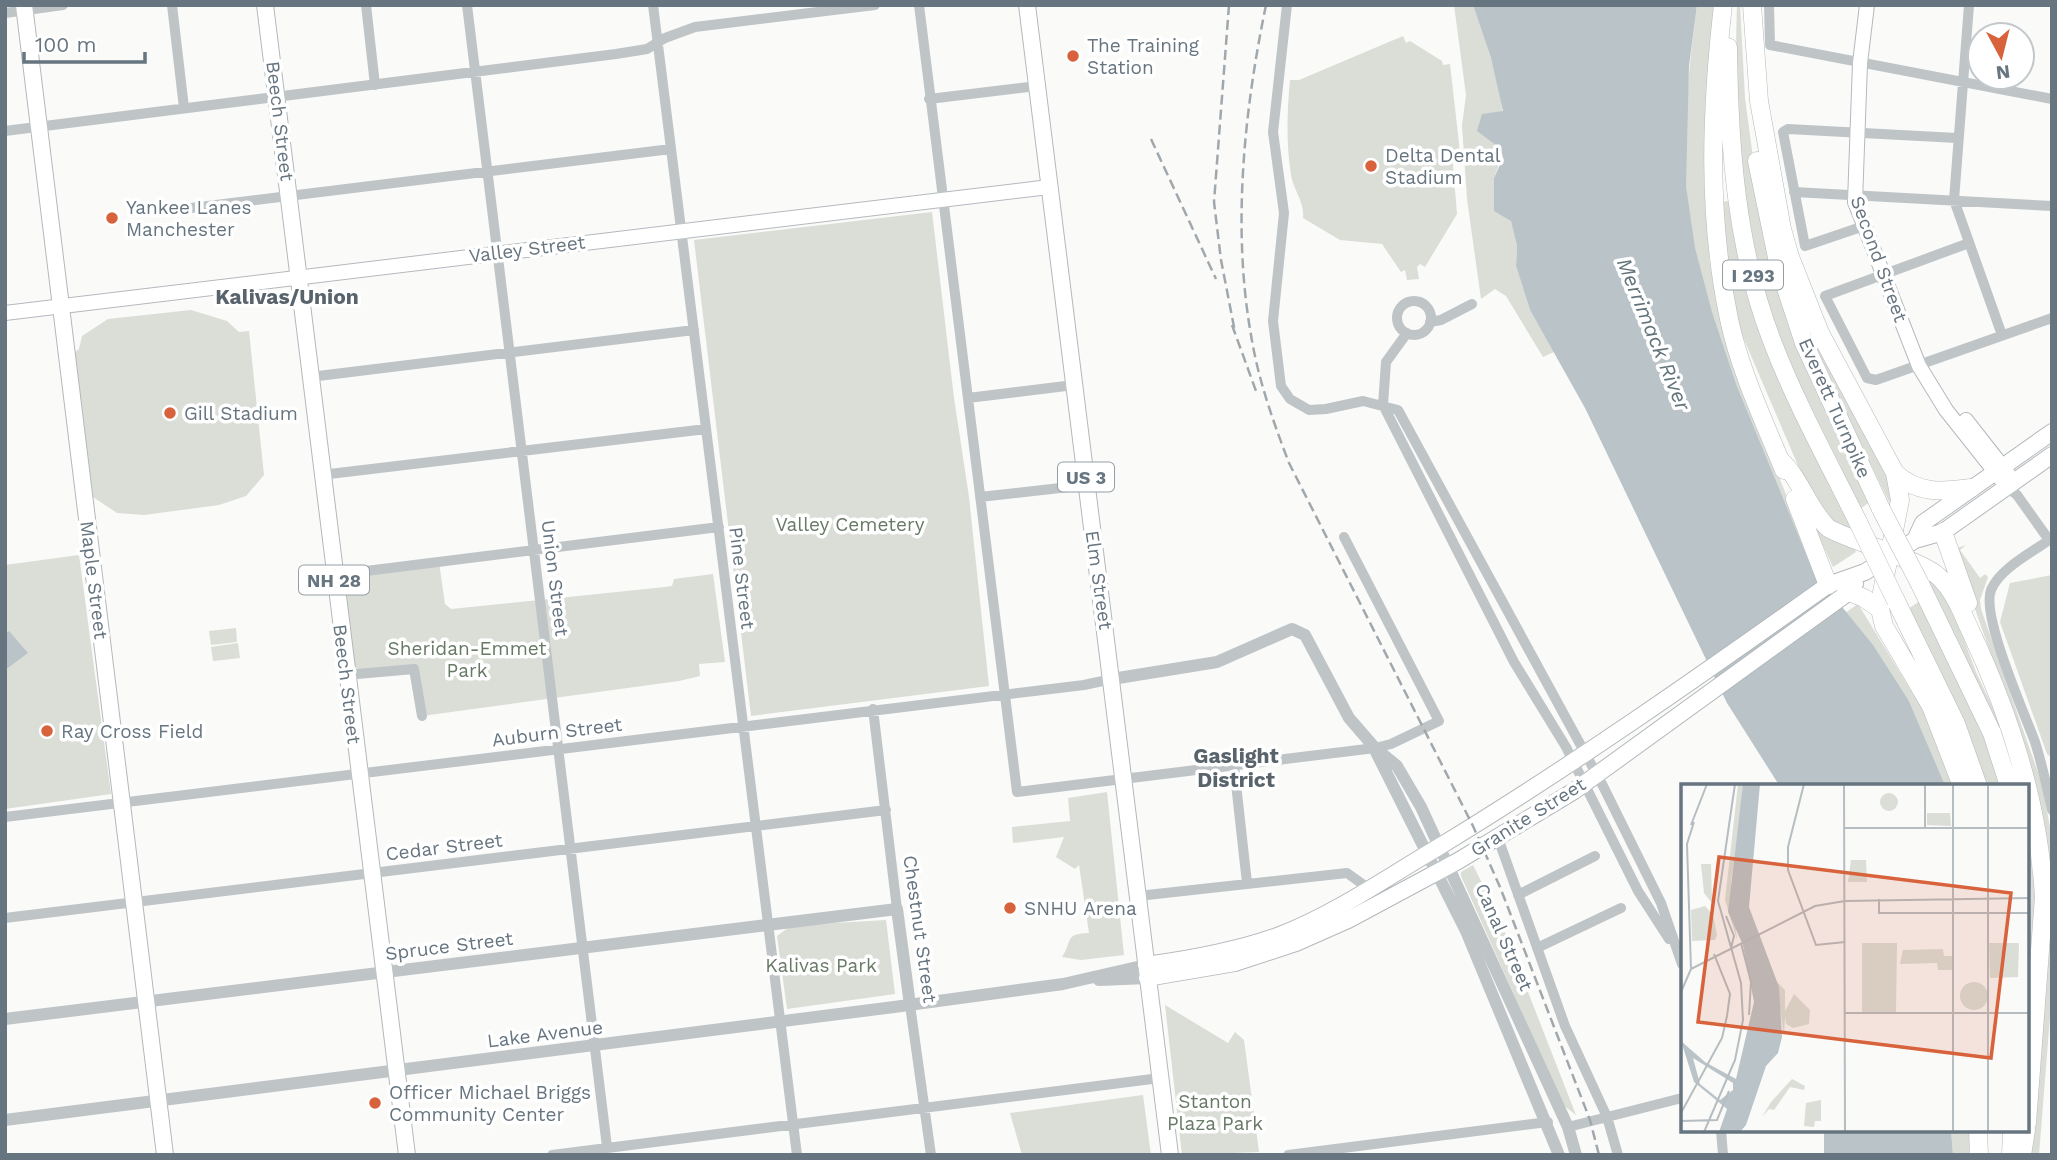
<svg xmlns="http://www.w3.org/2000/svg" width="2057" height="1160" font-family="'Work Sans',sans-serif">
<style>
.green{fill:#daded7}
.water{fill:#bac4c8}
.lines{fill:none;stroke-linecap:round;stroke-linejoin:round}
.secondary-casing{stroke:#b4b9be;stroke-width:16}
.primary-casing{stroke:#b3b8bc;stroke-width:18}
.motorway-casing{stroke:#b5b9bc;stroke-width:19}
.minor{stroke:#bfc4c7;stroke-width:10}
.tertiary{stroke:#bfc4c7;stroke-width:12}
.secondary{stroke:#fff;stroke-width:14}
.primary{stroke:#fff;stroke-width:16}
.motorway{stroke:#fff;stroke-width:18}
.rail{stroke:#a1a8ad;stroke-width:2.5;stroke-dasharray:10 5;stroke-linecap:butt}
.motorway-bridge-casing{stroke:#b5b9bc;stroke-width:19;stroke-linecap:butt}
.motorway-bridge{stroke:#fff;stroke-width:18}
.poi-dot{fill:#d7623b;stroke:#fff;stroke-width:2.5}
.labels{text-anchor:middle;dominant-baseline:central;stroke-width:7;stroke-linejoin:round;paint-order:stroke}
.shield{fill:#fff;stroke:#949ea6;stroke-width:2}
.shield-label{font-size:18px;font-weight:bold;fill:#667580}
.poi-label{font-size:19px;fill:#667580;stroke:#fff;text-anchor:start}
.street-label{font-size:19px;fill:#667580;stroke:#fff}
.park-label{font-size:19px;fill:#687966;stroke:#fff}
.neighbourhood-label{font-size:21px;font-weight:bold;fill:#58636c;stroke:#fff}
.water-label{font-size:21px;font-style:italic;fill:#62737a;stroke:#fff}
.inset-road{fill:none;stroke:#b6bdc1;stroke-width:2}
.view{fill:#d7623b;fill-opacity:0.15;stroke:#d7623b;stroke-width:3.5}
.inset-edge{fill:none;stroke:#667580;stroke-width:3.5}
</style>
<rect width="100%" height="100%" fill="#fafaf8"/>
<!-- green -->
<path class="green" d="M1454 5H1473C1491 58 1518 123 1494 178L1511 220 1517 246 1516 266 1530 310 1554 352 1543 357 1506 296 1495 289 1481 299 1467 199 1462 125 1466 95Z
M1697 5H1714C1706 90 1707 172 1712 257L1709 258C1728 366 1776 467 1816 568L1813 571C1764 451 1693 316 1686 185 1683 125 1689 65 1697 5Z
M1737 5H1740L1745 98 1761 217 1871 501 1860 509C1833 455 1805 401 1783 345 1742 243 1733 115 1737 5Z
M1403 36 1406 43 1410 41 1442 61 1443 65 1450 64 1460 152 1452 154 1457 214 1425 267 1420 264 1417 267 1419 279 1407 280 1405 270 1401 272 1382 244 1340 240 1303 218C1305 203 1293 189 1291 175 1286 143 1287 112 1290 80H1299Z
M1728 201 1736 243 1854 532 1841 529 1811 496 1743 337 1731 294 1721 202Z
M932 212 954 398 969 497 989 686 751 716 694 240Z
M1800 304C1821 344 1898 467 1891 506L1827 374Z
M191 310 227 321 239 332 249 331 264 475 246 496 219 505 144 515 117 513 93 497 75 352 79 349 82 336 108 319Z
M1811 520 1854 548 1856 552 1833 567 1822 543 1819 544Z
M1966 545 1960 550 1980 578 1985 574 1988 577 1980 600 1981 609 2042 784 2052 838V992L2039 1155H2029L2048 930 1996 669 1954 549Z
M79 555 111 794 5 809V565Z
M439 562 445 604 451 609 665 587 672 586 674 579 713 574 725 662 699 664 700 676 679 681 422 716 417 672 346 675 334 575Z
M2052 575V758L2047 754 2000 622 2010 583Z
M1930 577 1950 602 1976 672 2003 729 2022 785H2017L1926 579Z
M1920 601 1986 740 2000 785H1986L1908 609Z
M1858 604 1935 730 1955 785H1945L1909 701 1845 613Z
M236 628 237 642 211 645 209 631Z
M238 643 240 658 213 661 211 647Z
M1107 792 1124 955 1081 960 1062 957C1073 940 1064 934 1089 933L1079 865 1075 869 1056 857 1064 837 1013 843 1012 827 1070 821 1068 798Z
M2027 805 2041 899 2027 1024 2031 901Z
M1473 865 1498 915 1576 1115 1563 1105 1461 876V872Z
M886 920 895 994 787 1009 777 936 789 927 800 925Z
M1165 1005 1228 1043 1235 1032 1244 1040 1259 1152 1182 1155Z
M1143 1095 1151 1155H1022L1010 1113Z
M1951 1130H1969V1155H1953Z"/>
<!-- water -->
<path class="water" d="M1473 5H1697L1689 66 1686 186 1695 248 1712 312 1736 384 1813 571 1873 645 1909 701 1945 785H1779L1727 703 1585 408 1530 310 1516 266 1517 246 1511 221 1494 211V178L1503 158 1501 149 1477 131 1482 114 1503 111 1491 58Z
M9 631 28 653 5 670V634Z
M1824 1130H1951L1953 1155H1824Z"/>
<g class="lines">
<!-- secondary casing -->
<g class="secondary-casing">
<path id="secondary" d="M1867 5 1860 63 1855 202 1919 366 1946 410 2007 487
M5 313 1049 187
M1966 420 2009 475"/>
</g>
<!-- primary casing -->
<g class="primary-casing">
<path id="primary" d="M24 5 165 1155
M265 5 407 1155
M1027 5 1170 1155
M1915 540 1923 523 2052 432
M1146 965C1191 959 1236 951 1280 935 1336 913 1386 878 1437 848 1572 766 1700 676 1828 585L1865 572 1915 540 1943 532 2052 455
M1147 978 1235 963 1296 943 1348 920 1458 861 1574 791 1849 592 1855 584"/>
</g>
<!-- motorway casing -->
<g class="motorway-casing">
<path id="motorway" d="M1723 5C1711 110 1707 215 1729 319 1740 371 1764 421 1784 470
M1752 5 1759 101 1782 229 1790 257 1820 333 1895 473 1900 500 1882 592 1880 609 1884 626 1931 706 1962 786
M1728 47C1729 146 1736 248 1772 341 1796 404 1829 463 1859 524
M1757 161 1779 267 1804 343 1881 509
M1780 460C1801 479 1807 507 1828 528 1855 543 1922 560 1939 577 1955 592 1962 613 1971 632 2010 715 2039 805 2044 897L2027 1123
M1895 473C1918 494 1942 492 1971 488
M1795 499 1828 585
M1943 532 1968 603
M1920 584 1992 733 2009 786
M1849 592 1864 598 1880 609
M1896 601 1956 724 1978 786
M1978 1130 1979 1155
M2011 1155 2012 1130
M2022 1155 2026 1130"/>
</g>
<!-- minor -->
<path class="minor" d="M172 5 184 108
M366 5 375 85
M467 5 608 1155
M653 5 797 1155
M919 5 1017 792 1375 748 1391 744 1439 721 1344 537
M1287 5 1273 132 1284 213 1273 321 1281 386 1290 399 1309 410 1326 409 1363 401 1398 410 1603 786 1661 903 1682 964
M1769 5 1770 45 2052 99
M1969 5 1954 200 2002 335
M5 13 63 5
M929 99 1037 86
M5 131 616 54 647 49 665 38 695 27 875 5
M1794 192 2052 206
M183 209 671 149
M1864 226 1805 246 1783 132 1788 129 1957 138
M1969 243 1825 296 1867 378 1876 380 2052 318
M1397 318a17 17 0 1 1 34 0a17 17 0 1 1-34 0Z
M1430 322 1441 320 1472 304
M310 377 694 330
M968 398 1074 385
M1383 405 1514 662 1566 747 1638 891 1669 939
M1383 405 1386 362 1407 333
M321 475 706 429
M2007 487 2017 495 2049 540
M980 497 1087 485
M2052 538C2033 552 2000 568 1991 590 1981 616 2024 712 2035 742 2042 764 2047 787 2052 810
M334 575 719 527
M346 675 414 669 422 716
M873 709 897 909
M1234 766 1247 883
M5 817 1084 685 1112 679
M1498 838 1565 1026 1607 1117 1618 1155
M1518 895 1595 856
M1138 896 1347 873 1368 888
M5 918 886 810
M1537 948 1621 908
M910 1005 931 1155
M1568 1127 1682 1098
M1721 1130 1723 1155
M552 1155 1160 1078
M1288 1155 1548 1122"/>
<!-- tertiary -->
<path class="tertiary" d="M1112 679 1217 662 1292 629 1305 635 1349 718 1375 748 1397 766 1421 807 1568 1127 1576 1155
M1376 752 1466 931 1559 1155
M1099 980 1147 978
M5 1019 897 909 910 1005
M5 1120 894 1007 1063 984 1146 965"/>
<!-- secondary -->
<use href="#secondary" class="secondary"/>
<!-- primary -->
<use href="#primary" class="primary"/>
<!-- motorway -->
<use href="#motorway" class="motorway"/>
<!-- rail -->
<path class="rail" d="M1229 5 1214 202 1221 260 1235 332
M1266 5C1244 111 1232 228 1251 335 1258 379 1273 421 1289 463L1473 826 1500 887 1590 1120 1599 1155
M1151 139 1216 279
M1232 325 1256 391"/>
<!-- motorway-bridge casing -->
<g class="motorway-bridge-casing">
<path id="motorway-bridge" d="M1881 509 1920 584
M1859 524 1896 601"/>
</g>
<!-- motorway-bridge -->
<use href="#motorway-bridge" class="motorway-bridge"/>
</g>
<!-- markers -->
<g class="poi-dot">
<circle cx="1073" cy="56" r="7"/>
<circle cx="1371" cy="166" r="7"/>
<circle cx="112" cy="218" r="7"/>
<circle cx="170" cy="413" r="7"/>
<circle cx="47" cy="731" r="7"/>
<circle cx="1010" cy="908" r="7"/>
<circle cx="375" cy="1103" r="7"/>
</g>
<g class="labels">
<!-- shield labels -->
<g class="shield">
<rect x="1723" y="260.5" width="60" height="29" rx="5"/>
<rect x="1058" y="462.5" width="56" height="29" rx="5"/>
<rect x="299" y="565.5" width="70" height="29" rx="5"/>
</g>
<g class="shield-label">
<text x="1753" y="275">I 293</text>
<text x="1086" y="477">US 3</text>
<text x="334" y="580">NH 28</text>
</g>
<!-- poi labels -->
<g class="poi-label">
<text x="1087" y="45">The Training<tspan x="1087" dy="22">Station</tspan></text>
<text x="1385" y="155">Delta Dental<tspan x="1385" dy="22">Stadium</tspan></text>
<text x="126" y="207">Yankee Lanes<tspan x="126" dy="22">Manchester</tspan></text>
<text x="184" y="413">Gill Stadium</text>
<text x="61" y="731">Ray Cross Field</text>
<text x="1024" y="908">SNHU Arena</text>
<text x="389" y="1092">Officer Michael Briggs<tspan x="389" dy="22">Community Center</tspan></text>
</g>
<!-- street labels -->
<g class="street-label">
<text transform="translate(280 121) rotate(83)">Beech Street</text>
<text transform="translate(527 249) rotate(-7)">Valley Street</text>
<text transform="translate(1879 259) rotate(70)">Second Street</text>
<text transform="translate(1835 408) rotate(66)">Everett Turnpike</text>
<text transform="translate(555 578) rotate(83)">Union Street</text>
<text transform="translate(742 578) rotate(83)">Pine Street</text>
<text transform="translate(94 580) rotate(83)">Maple Street</text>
<text transform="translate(1099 580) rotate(82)">Elm Street</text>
<text transform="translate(347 684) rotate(83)">Beech Street</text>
<text transform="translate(557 732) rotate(-7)">Auburn Street</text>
<text transform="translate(1528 817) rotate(-32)">Granite Street</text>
<text transform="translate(444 847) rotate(-7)">Cedar Street</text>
<text transform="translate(920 929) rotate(82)">Chestnut Street</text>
<text transform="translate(1504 937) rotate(66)">Canal Street</text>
<text transform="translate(449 946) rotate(-7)">Spruce Street</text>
<text transform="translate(545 1034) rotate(-7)">Lake Avenue</text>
</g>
<!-- park labels -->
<g class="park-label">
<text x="850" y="524">Valley Cemetery</text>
<text x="467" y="648">Sheridan-Emmet<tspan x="467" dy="22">Park</tspan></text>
<text x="821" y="965">Kalivas Park</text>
<text x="1215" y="1101">Stanton<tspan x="1215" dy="22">Plaza Park</tspan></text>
</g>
<!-- neighbourhood labels -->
<g class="neighbourhood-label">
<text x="287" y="296">Kalivas/Union</text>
<text x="1236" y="755">Gaslight<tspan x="1236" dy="24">District</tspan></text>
</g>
<!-- water labels -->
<g class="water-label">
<text transform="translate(1654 334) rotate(68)">Merrimack River</text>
</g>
</g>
<!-- overview -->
<g transform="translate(1681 784)">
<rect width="348" height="348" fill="#fafaf8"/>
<path d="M57 0H62L61 21 50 98 56 156 44 116ZM199 18a9 9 0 1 1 18 0a9 9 0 1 1-18 0ZM246 29H269L270 42 246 41ZM170 76H185L186 98H167ZM20 80H30L31 119 23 109ZM24 122 32 131 36 151 34 156 11 157 10 126ZM181 159H216L215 228H181ZM308 159H338L337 193 309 194ZM262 165 263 172H273V186H257L256 179 219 180 222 166ZM95 197 104 206V227L113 210 129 226 128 240 112 244 105 240 104 232 103 252ZM279 212a14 14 0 1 1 28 0a14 14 0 1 1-28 0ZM111 295 124 302 123 306 109 303 93 326 88 325 81 333 90 318ZM140 316V337H134L133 343 123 342 125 319Z" fill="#daded7"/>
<path d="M62 0H79L68 123 98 203 101 253 97 269 85 282 65 341 59 348H38L46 325 13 298 0 257 24 278 55 295 73 218 62 161 47 128ZM12 274 52 299V306L39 316 19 300Z" fill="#bac4c8" fill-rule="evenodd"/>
<path class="inset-road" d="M123 0 107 63V86L135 161 164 158M163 0 164 348M244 0V44M272 0V348M10 41 26 0M163 44H349M198 115V129H349M164 117 349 114M45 132 53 152 50 164M60 159 70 198 68 231M10 185 134 122 164 117M0 208 10 185 6 60 13 38M164 229H349M0 329 41 254 46 232 49 210 33 170M0 337 36 336 48 307M23 348 54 276 62 236 60 199 37 117 54 0M307 348V0"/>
<path class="view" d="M38 73 330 109 310 274 17 238Z"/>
<rect width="348" height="348" class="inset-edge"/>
</g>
<!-- border -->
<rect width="2057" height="1160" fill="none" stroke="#667580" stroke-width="14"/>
<!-- north arrow -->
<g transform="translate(2001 56) rotate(173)"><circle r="33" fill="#ffffff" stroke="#c2c8cc" stroke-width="2"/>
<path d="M0-5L12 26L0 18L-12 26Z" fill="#d7623b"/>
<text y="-10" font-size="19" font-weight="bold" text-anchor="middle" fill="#667580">N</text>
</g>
<!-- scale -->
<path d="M24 52v10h121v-10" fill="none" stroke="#667580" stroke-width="3.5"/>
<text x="35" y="52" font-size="21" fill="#667580" stroke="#ffffff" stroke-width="5" paint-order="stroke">100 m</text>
</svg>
